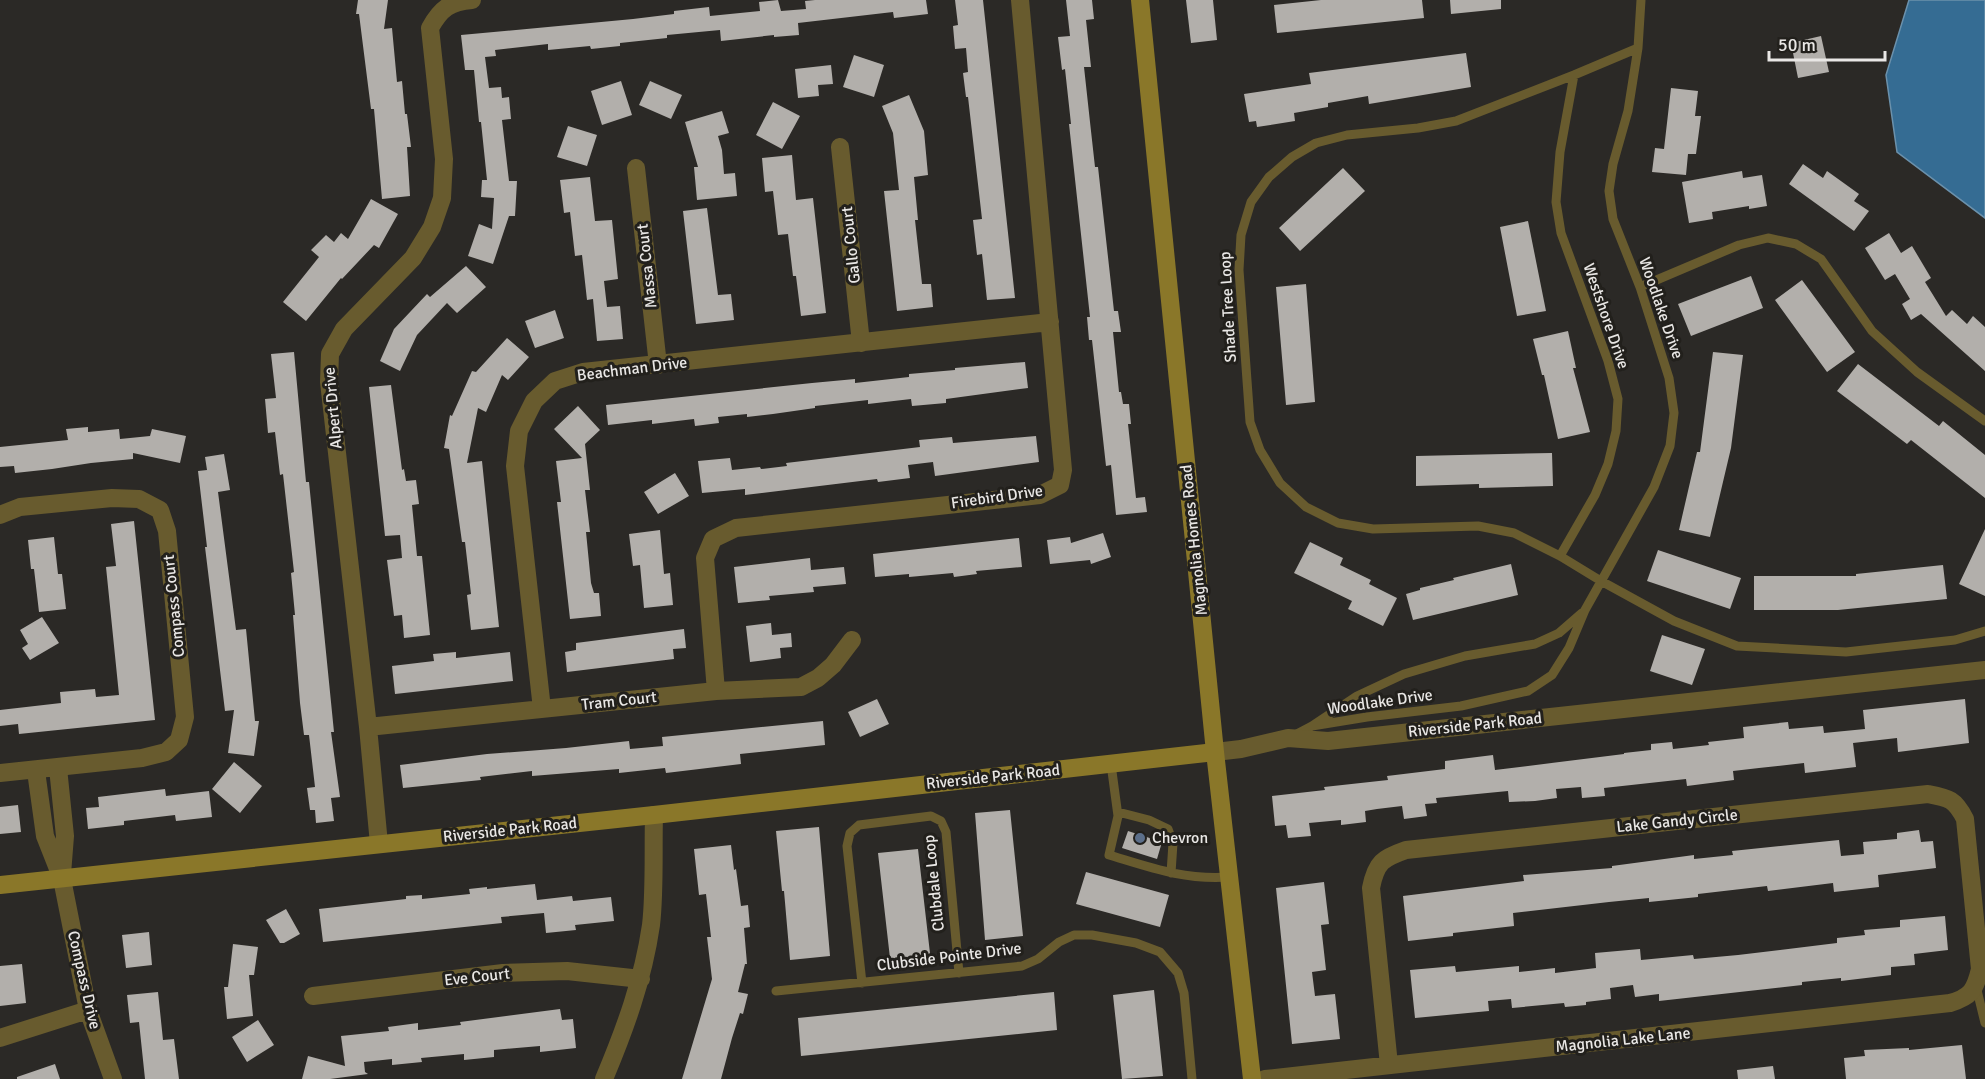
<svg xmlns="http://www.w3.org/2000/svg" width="1985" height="1079" font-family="Signika,sans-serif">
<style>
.water{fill:#356c93;stroke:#6b91ac;stroke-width:1.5}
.building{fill:#b2afab}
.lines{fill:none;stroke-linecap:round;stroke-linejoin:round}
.lane{stroke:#685b2e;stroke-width:9}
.street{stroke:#685b2e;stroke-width:18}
.secondary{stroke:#8a7729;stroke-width:18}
.service-dot{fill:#5c6f8a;stroke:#22201c;stroke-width:2}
.labels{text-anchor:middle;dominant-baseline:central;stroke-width:6;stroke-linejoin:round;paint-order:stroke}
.street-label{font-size:16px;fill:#e9e7e5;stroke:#22201c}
.poi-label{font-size:16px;fill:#e9e7e5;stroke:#22201c;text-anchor:start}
</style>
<rect width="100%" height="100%" fill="#2b2926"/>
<!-- water -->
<path class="water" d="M1909 0H1985V218L1897 152 1886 75Z"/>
<!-- building -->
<path class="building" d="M358 0H388L384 29 392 28 397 82 402 81 405 114H407L411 147H407L410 196 382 199 374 109H371L359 14H356Z
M778 0 781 11 806 9 805 1 815 0H926L928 14 894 18 893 12 798 23 799 35 774 37V35L721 41 720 30 667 35V38L620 43V46L591 49 590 46 548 50V44L495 50 496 56 485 57 489 88 501 87 502 98 509 97 511 119 502 120 509 181H517L515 216H509L493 264 468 256 479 224 492 229 494 198 481 197 482 180H487L481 122H479L474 70H465L461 35 633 19 674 14V11L709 7 710 16 760 11 759 2Z
M955 0H983L1015 298 987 300 982 254 977 255 973 220 982 219 968 97H966L963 73 968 72 966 48 955 49 953 26 958 25Z
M1066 0H1092L1094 19 1086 20 1091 67H1084L1090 122 1095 167H1098L1114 311H1118L1121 332H1113L1119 392H1121L1123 404H1129L1131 424H1128L1136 498 1145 497 1147 512 1116 515 1111 465 1106 466 1092 340H1089L1087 317H1090L1069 124H1071L1065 69 1062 70 1058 37 1070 36Z
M1186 0H1213L1217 40 1191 43Z
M1321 0H1422L1424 18 1277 33 1274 5Z
M1450 0H1501V9L1451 14Z
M1821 36 1829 72 1798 78 1791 43Z
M1466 53 1471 87 1369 104 1368 96 1328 103V107L1294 113 1295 121 1257 127 1256 121 1249 122 1244 94 1311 84 1309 73Z
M854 55 884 65 874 97 843 87Z
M831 65 833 84 818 85 819 96 798 98 795 69Z
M621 81 632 115 602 125 591 91Z
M650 81 682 95 671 119 639 105Z
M1671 88 1698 91 1695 116H1701L1696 154H1688L1686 175 1652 172 1655 148 1664 149Z
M909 95 924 131 928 175 914 177 918 220H915L922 284H931L933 307 897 311 884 191 899 190 893 133 882 106Z
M773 102 800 116 782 149 756 135Z
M722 111 729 133 718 136 722 150 724 174 735 173 737 196 697 200 694 167H698L685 122Z
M568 126 597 135 587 166 557 157Z
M792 155 796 200 813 198 826 313 801 316 796 276H793L788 234 778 235 773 191 765 192 762 158Z
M1803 164 1823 178 1827 171 1859 194 1854 201 1869 211 1854 231 1789 184Z
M1343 168 1365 191 1300 251 1279 228Z
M1742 171 1743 178 1762 175 1767 206 1749 209V206L1712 212 1713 219 1689 223 1682 182Z
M590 177 595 221 612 220 618 279 604 281 607 307 620 306 623 339 597 341 593 299 587 300 582 255 575 256 570 212 564 213 560 180Z
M371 199 398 214 379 248 374 245 342 279 341 278 306 321 283 302 319 257 311 250 326 235 334 242 341 233 348 239Z
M707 208 718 295 731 294 734 320 696 324 683 211Z
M1528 221 1546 311 1517 316 1500 227Z
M1889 233 1901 253 1912 246 1931 278 1925 282 1946 316 1952 310 1967 324 1973 316 1985 327V371L1921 314 1911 320 1902 304 1910 299 1895 274 1885 280 1865 248Z
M466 266 486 287 457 313 447 303 417 335 400 371 380 361 394 329 427 294 430 297Z
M1751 276 1763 308 1691 336 1678 304Z
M1802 280 1855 352 1827 372 1775 300Z
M1306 284 1315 402 1286 405 1276 287Z
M555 310 564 338 535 348 525 321Z
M1568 331 1576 368H1573L1590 432 1558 439 1544 375H1542L1533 339Z
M507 338 529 357 508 380 502 375 486 412 478 408 467 463 482 461 499 627 471 630 467 595 471 594 465 542H462L449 449 444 448 450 415 452 416 472 371 476 372Z
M294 352 306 482H309L334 732H331L340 797 331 798 334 821 316 823 315 810H310L307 788 315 787 309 735H304L300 703 293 615H295L291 573 294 572 283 474 280 475 275 432 268 433 265 399 276 398 271 354Z
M1713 352 1743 355 1731 448 1710 537 1679 530 1697 452H1700Z
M1025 362 1028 388 946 399V403L912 406 911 399 868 404V400L815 406V408L773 414 747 417V414L718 417 719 423 695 426 694 419 652 424V420L608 425 606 405 812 383 855 379V383L909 377V374L955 370V368Z
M1858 364 1939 426 1943 421 1985 455V498L1911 440 1907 444 1837 391Z
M391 385 402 470 404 469 406 481 416 480 419 504 412 505 417 556H422L430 635 404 638 402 615 394 616 387 560 402 558 400 535 385 536 369 387Z
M578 406 600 430 585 444 590 490H585L590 532H586L591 583 594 593H599L601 616 570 619 557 502H561L556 461 582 458 554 429Z
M88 427V432L119 429 120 439 150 436 152 429 186 436 180 463 133 453V459L91 463 52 469 15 473 14 466 0 467V447L68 440 66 429Z
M1036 436 1039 462 935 476 933 462 908 465 910 478 878 482 877 479 745 495V489L702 493 698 461 730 458 732 470 760 467 761 469 787 466 786 463 920 447 919 440 952 437 953 443Z
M1552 453 1553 486 1479 488V484L1416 486V456Z
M224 454 230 490 218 492 236 630 246 629 255 721H259L254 756 228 753 234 710 225 711 205 547H207L198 471 207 470 205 457Z
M675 473 689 496 658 514 644 492Z
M134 521 155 720 19 734 18 724 0 726V710L61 703 60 692 95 689 96 697 119 695 106 567 116 566 111 524Z
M1985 529V596L1959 584Z
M660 530 664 574 670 573 673 605 644 608 640 565 633 566 629 534Z
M1103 533 1111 557 1091 564 1090 560 1050 564 1047 540 1070 537 1071 543Z
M54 537 58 574H62L66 609 39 612 34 569H31L28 540Z
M1019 538 1022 567 976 571 977 574 954 577 953 573 909 577V574L875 577 873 554Z
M1310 542 1343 558 1340 565 1371 580 1369 584 1397 598 1383 626 1348 609 1352 601 1294 573Z
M1658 550 1741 578 1730 609 1647 581Z
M810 558 811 570 844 567 846 584 813 587 814 592 769 596 770 600 738 603 734 567Z
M1511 564 1518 595 1413 620 1406 594 1420 590V588L1454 580 1453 578Z
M1943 565 1947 599 1838 610H1754V576H1856V574Z
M42 617 59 643 30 660 22 648 28 644 20 630Z
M771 623 772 635 791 633 792 647 780 648 781 658 750 662 746 626Z
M684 629 686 648 673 649 674 659 567 672 565 652 576 650V643Z
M1662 635 1705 649 1692 685 1650 671Z
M456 652V658L510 652 513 681 395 694 392 666 434 661 433 654Z
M877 699 889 724 860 737 848 712Z
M1965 699 1969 743 1898 752 1897 738 1853 743 1856 767 1805 773 1804 763 1759 768 1733 771 1734 780 1687 786 1686 779 1604 788 1605 796 1582 798 1581 787 1556 789 1557 798 1535 801 1509 802 1508 791 1436 798 1437 803 1425 804 1427 816 1404 819 1402 806 1377 809 1365 811 1366 822 1341 825V820L1309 823 1311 836 1288 838 1286 825 1275 826 1272 796 1325 790 1324 787 1388 780 1387 776 1445 769V761L1493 755 1495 770 1624 754V753L1651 750V744L1672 742 1673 749 1709 745 1708 742 1744 738 1743 727 1788 722 1789 729 1823 726 1824 733 1865 729 1863 710Z
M823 721 825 745 740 754 741 764 666 773 665 768 619 773V769L532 776V771L480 777 481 780 403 788 400 765 487 754 566 748 629 741 630 749 663 746 662 737Z
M234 762 262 786 240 813 212 789Z
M165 789 166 796 209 791 212 817 176 821 175 815 124 821V825L88 829 86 808 99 807 98 797Z
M18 805 21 832 0 834V807Z
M1010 810 1023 936 985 940 975 813Z
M819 827 830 956 790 960 784 891H782L776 831Z
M1919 830 1921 842 1933 841 1936 868 1878 875 1879 887 1834 892 1833 883 1768 891 1767 886 1698 894V897L1649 902V898L1609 902 1513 913 1514 926 1453 933V936L1408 941 1403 896 1524 881 1523 875 1612 868V866L1694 855V859L1733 855 1732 851 1839 840 1841 856 1864 854 1863 842 1897 839V833Z
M1128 831 1162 842 1157 859 1122 848Z
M731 845 734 870 736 869 741 906 748 905 750 927 744 928 747 964H745L738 992 748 994 743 1014 740 1013 732 1038 721 1079H682L712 979 707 937H711L706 894 699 895 694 849Z
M918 849 931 962 891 967 878 853Z
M1086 872 1169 895 1160 927 1076 904Z
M1324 882 1329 924 1321 925 1326 970 1312 972 1315 996 1335 994 1340 1039 1292 1044 1276 888Z
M535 884 537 900 572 896 573 901 611 897 614 921 575 925 576 930 546 933 544 913 501 917 502 923 323 942 319 909 406 899V896L422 895V899L470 894 469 889 487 887V889Z
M286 909 300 934 284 943H280L266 920Z
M1945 916 1948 950 1914 954 1915 965 1891 967V975L1841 981V978L1802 982V985L1659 1001V994L1635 997 1633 985 1610 988 1611 999 1586 1002V1005L1565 1007 1564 1003 1512 1008 1511 999 1488 1001 1489 1011 1415 1018 1410 970 1455 966 1456 972 1519 966V972L1555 968V973L1596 968 1595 953 1640 949 1641 960 1693 955 1694 959 1738 955 1837 943V938L1865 935 1864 930 1900 927V920Z
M149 932 152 965 126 968 122 935Z
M233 944 258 947 254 975H249L253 1016 227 1019 224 987H228Z
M22 964 26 1003 0 1006V966Z
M1154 990 1163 1076 1122 1079 1113 995Z
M158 992 163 1040 174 1039 179 1079H145L139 1022 130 1023 127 995Z
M1054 992 1057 1030 801 1056 798 1018Z
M560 1009 562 1020 573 1019 576 1048 540 1052V1046L494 1050V1057L464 1060V1054L421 1058 422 1062 392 1065V1059L364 1062 365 1072 368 1074 330 1079H302L308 1056 345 1066 341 1036 389 1031 388 1027 418 1023V1030L461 1025 460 1022Z
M258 1020 274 1045 247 1062 232 1037Z
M1962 1045 1966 1079H1846L1844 1058 1865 1056 1864 1050 1909 1048V1050Z
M55 1064 60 1079H17V1077Z
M1773 1066 1775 1079H1738L1737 1070Z"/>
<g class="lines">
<!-- lane -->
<path class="lane" d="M1638 48 1574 75 1456 121 1418 128 1347 135 1316 143 1292 157 1269 177 1251 202 1241 235 1239 270 1250 422 1260 450 1280 483 1306 507 1338 523 1373 529 1478 526 1514 533 1560 556 1601 581 1674 621 1737 646 1846 652 1955 640 1985 631
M1640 287 1739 245 1768 238 1796 244 1821 259 1872 331 1917 372 1985 421
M1560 556 1595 495 1608 464 1616 431 1618 399 1608 361 1561 233 1556 202 1560 152 1574 75
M1312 726 1367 717 1461 706 1528 691 1552 675 1569 648 1585 610 1654 487 1670 446 1674 413 1669 378 1640 287 1613 219 1609 191 1613 164 1628 111 1638 48 1641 0
M1293 736 1312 726 1357 696 1404 674 1465 656 1535 644 1559 633 1582 613
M1111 764 1118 816 1109 855C1152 868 1184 880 1229 877
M1118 812 1149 820 1168 829 1173 843 1171 873
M862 983 847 846 850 833 859 825 931 816 941 821 946 832 959 973
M1976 986 1985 1023
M776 991 1022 966 1038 959 1059 942 1074 935H1092L1136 943 1160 952 1178 973 1184 993 1192 1079"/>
<!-- street -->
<path class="street" d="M840 147 861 343
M636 168 658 365
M0 515 20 507 112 498 139 499 160 510 167 531 185 717 179 740 166 752 142 758 0 773
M716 691 705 558 713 539 736 528 1040 495 1060 485 1063 470 1020 0
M542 709 515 466 519 431 534 401 555 381 583 372 1050 322
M368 727 716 691 801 687 818 678 833 665 852 640
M1215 752 1241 749 1288 738 1328 741 1985 670
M58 768 65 836 62 874
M36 771 45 836 62 879 88 1010 113 1079
M379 844 368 727 329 382 330 354 344 329 413 258 432 227 442 198 444 159 430 28C441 8 450 2 472 0
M313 996 503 973 567 971 641 979
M0 1038 88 1010
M604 1079C625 1029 643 980 651 925 655 892 653 849 654 815
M1265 1079 1950 1003C1971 997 1975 990 1980 969L1965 819C1955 799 1949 798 1928 794L1406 850C1383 858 1376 862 1371 888L1389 1065"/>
<!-- secondary -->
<path class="secondary" d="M1140 0 1215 752 1252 1079
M0 885 654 815 1215 752"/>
</g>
<!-- markers -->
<circle class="service-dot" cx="1140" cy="838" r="6"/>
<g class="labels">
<!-- street labels -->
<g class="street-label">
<text transform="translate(851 245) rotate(-96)">Gallo Court</text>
<text transform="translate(647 266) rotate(-96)">Massa Court</text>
<text transform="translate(1228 307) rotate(-93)">Shade Tree Loop</text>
<text transform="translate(1661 308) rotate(71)">Woodlake Drive</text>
<text transform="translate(1606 316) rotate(71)">Westshore Drive</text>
<text transform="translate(632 369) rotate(-7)">Beachman Drive</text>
<text transform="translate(333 408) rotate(-95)">Alpert Drive</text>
<text transform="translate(997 497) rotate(-8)">Firebird Drive</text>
<text transform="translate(1194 540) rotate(-96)">Magnolia Homes Road</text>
<text transform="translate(174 606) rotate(-96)">Compass Court</text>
<text transform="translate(619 701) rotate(-6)">Tram Court</text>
<text transform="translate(1380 702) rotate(-8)">Woodlake Drive</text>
<text transform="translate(1475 725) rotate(-6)">Riverside Park Road</text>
<text transform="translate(993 777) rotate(-6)">Riverside Park Road</text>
<text transform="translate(1677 821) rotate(-6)">Lake Gandy Circle</text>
<text transform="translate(510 830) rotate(-6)">Riverside Park Road</text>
<text transform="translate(934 883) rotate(-96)">Clubdale Loop</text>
<text transform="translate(949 957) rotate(-7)">Clubside Pointe Drive</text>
<text transform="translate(477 977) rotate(-6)">Eve Court</text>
<text transform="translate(84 980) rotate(77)">Compass Drive</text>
<text transform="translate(1623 1040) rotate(-6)">Magnolia Lake Lane</text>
</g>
<!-- poi labels -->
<g class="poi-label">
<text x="1152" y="838">Chevron</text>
</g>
</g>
<!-- scale -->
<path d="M1769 51v9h116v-9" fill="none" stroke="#e9e7e5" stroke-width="3"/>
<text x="1778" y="51" font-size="18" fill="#e9e7e5" stroke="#22201c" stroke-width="4.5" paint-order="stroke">50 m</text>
</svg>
